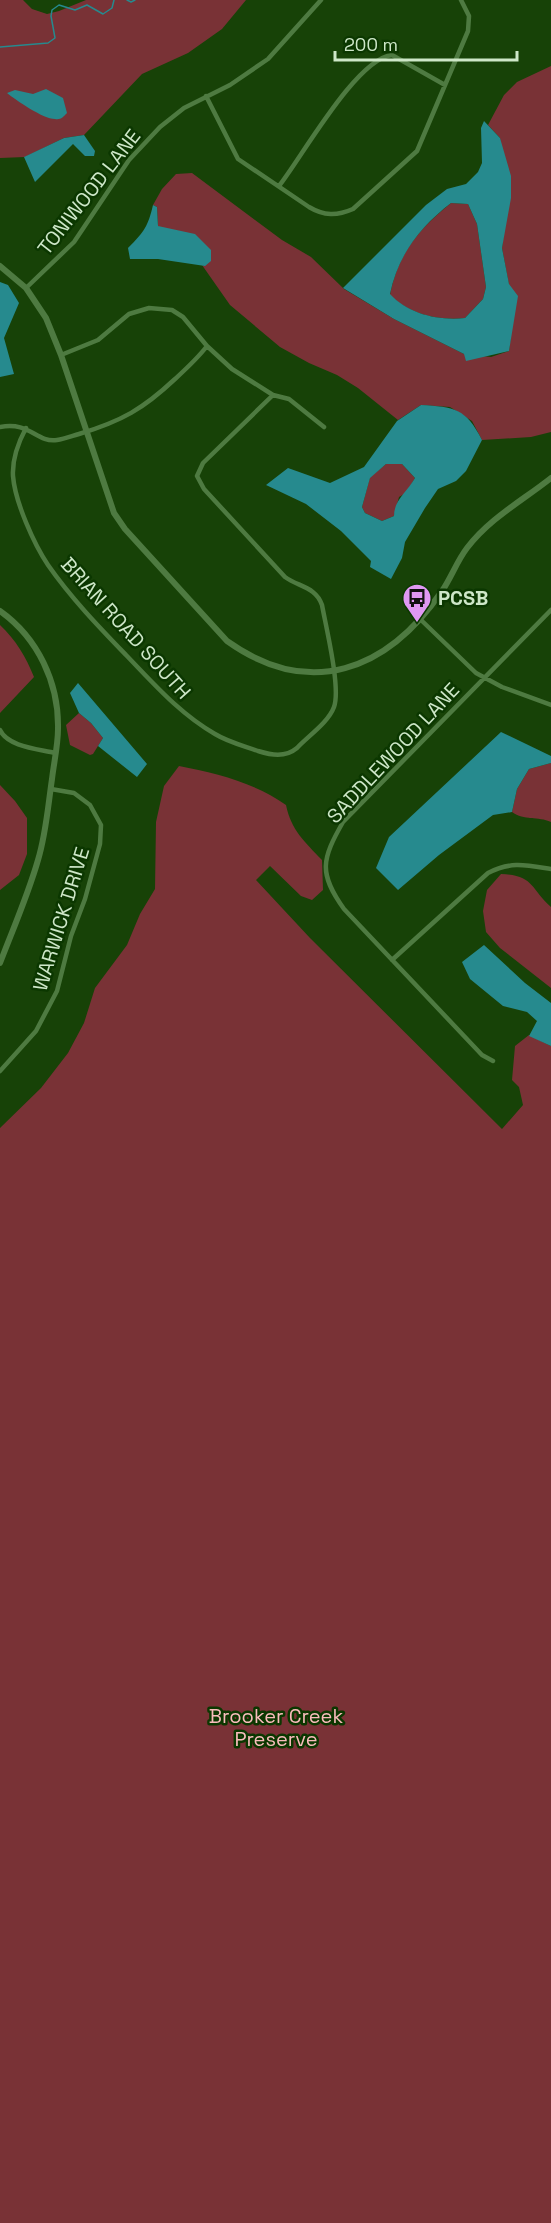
<svg xmlns="http://www.w3.org/2000/svg" width="551" height="2223" font-family="'Space Grotesk',sans-serif">
<style>
.green{fill:#793236}
.water{fill:#268a8e;fill-rule:evenodd}
.lines{fill:none;stroke-linecap:round;stroke-linejoin:round}
.stream{stroke:#268a8e;stroke-width:1.5}
.minor{stroke:#4e7a41;stroke-width:4.5}
.tertiary{stroke:#4e7a41;stroke-width:6}
.labels{text-anchor:middle;dominant-baseline:central;stroke-width:5;stroke-linejoin:round;paint-order:stroke}
.street-label{font-size:20px;fill:#cee7c8;stroke:#0b3700}
.poi-label{font-size:20px;font-weight:bold;fill:#cee7c8;stroke:#0b3700;text-anchor:start}
.park-label{font-size:20px;fill:#f9bcbc;stroke:#0b3700}
</style>
<rect width="100%" height="100%" fill="#174207"/>
<!-- green -->
<path class="green" d="M0 0H23L32 9 47 14 59 11 86 0H246L222 29 188 53 142 74 84 135 64 138 25 157 0 158Z
M551 66V432L531 437 482 440 472 421 450 407 421 405 398 420 358 388 337 375 309 363 280 347 230 305 202 265 205 266 158 226 157 207 153 205 162 189 176 174 192 173 282 240 311 257 344 289 394 319 464 354 491 357 509 351 511 335 509 285 502 248 505 223 500 138 488 125 504 95 517 82Z
M451 203 468 204 477 224 486 287 483 299 465 318C438 321 409 314 390 295 398 253 419 229 451 203Z
M386 464H402L415 478 406 493 399 497 394 516 382 521 365 513 362 507 370 477Z
M0 625C16 640 26 657 34 677L0 713Z
M79 713 91 723 103 738 93 754 90 755 70 745 66 725Z
M551 763V822C538 816 524 821 512 812L517 789 529 769Z
M179 766C216 773 255 783 286 805 291 830 305 842 322 860L323 890 312 900 301 896 270 866 256 880 310 938 502 1129 523 1105 519 1087 512 1080 515 1046 529 1035 551 1046V2223H0V1128L41 1088 68 1053 84 1023 95 988 127 945 140 914 155 889 156 822 164 786Z
M0 785 15 801 27 818V854L19 875 0 890Z
M501 874C534 875 530 888 551 907V988L500 948 486 932 483 911 487 890Z"/>
<!-- water -->
<path class="water" d="M46 89 63 98 67 113C63 117 61 120 55 119 43 119 16 100 7 93L15 90 33 94Z
M484 121 500 138 511 176V198L502 248 509 284 518 296 509 351 466 361 464 354 394 319 343 288 426 205 447 189 466 184 478 172 482 163 481 128ZM451 203 468 204 477 224 486 287 483 299 465 318C439 321 408 314 390 294 398 255 420 227 451 203Z
M84 135 95 151 94 156H85L73 144 35 182 24 157 64 138Z
M153 205 157 207 158 226 195 234 211 250V261L205 266 158 259H130L128 248C145 231 148 226 153 205Z
M0 282 8 285 19 303 4 338 14 374 0 377Z
M421 405C454 407 466 408 482 440L466 471 456 481 438 489 425 508 405 542 402 558 391 579 370 567 371 561 341 531 306 504 266 485 288 468 330 483 364 467 397 421ZM386 464H402L415 478C407 492 394 500 394 516L382 521 365 513 362 507 370 478Z
M78 683 147 764 137 777 98 746 103 738 91 723 79 713 70 693Z
M501 732 551 756V763L529 769 517 789 512 812 493 815 439 855 398 890 376 868 389 837Z
M484 945 525 983 551 1003V1046L529 1036 537 1021 527 1012 503 1006 470 979 462 962Z"/>
<g class="lines">
<!-- stream -->
<path class="stream" d="M127 0 131 2 135 0
M0 47 48 43 55 38 51 16 52 10 59 5 75 10 87 5 103 14 112 8 114 0"/>
<!-- minor -->
<path class="minor" d="M206 96 238 159 309 207C324 216 337 216 353 209L417 151 468 31 469 16 461 0
M279 186C302 157 356 59 392 55L445 85
M26 288 74 242 129 160 160 127 184 108 230 85 268 59 321 0
M61 355 98 340 129 314 149 308 172 310 183 317 207 346 232 369 273 395 289 399 324 427
M0 427C30 421 36 443 57 440 64 439 72 436 79 434 122 421 143 409 175 379 187 368 198 358 207 346
M26 428C18 443 12 459 13 476 15 502 34 544 48 565 71 598 99 627 126 655 154 684 180 714 215 734 228 742 244 746 258 751 271 755 285 758 297 748 308 736 328 723 334 707 341 688 326 627 322 605 316 587 299 587 285 577L204 489 197 476 203 463 273 395
M420 619 476 673 502 687 551 705
M0 730C8 747 39 749 55 753
M392 960 488 873C511 861 526 865 551 869
M493 1061 482 1055 344 909C318 873 322 859 343 822L551 610
M0 1071 36 1031 57 991 71 936 85 899 100 844 101 825 90 805 74 793 51 789"/>
<!-- tertiary -->
<path class="tertiary" d="M0 266 26 288 46 318 61 355 114 513 125 529 227 641C310 700 387 671 442 591 451 578 457 561 467 548 490 518 522 501 551 478
M0 611C38 638 59 683 58 729 58 745 54 762 52 779 48 806 46 834 38 860 28 895 13 929 0 963"/>
</g>
<!-- icons -->
<defs>
<g id="bus-pin" transform="scale(1.5)"><path d="M0 17L-7.5 6A9.5 9.5 0 1 1 7.5 6Z" fill="#df98f2" stroke="#0b3700"/><path d="M-5-6H5V4H4V6H2V4H-2V6H-4V4H-5ZM-3.5-4V0h7V-4ZM-3.5 1.2v1.5H-2V1.2ZM2 1.2v1.5H3.5V1.2Z" fill="#111"/></g>
</defs>
<g fill-rule="evenodd">
<use href="#bus-pin" x="417" y="598"/>
</g>
<g class="labels">
<!-- street labels -->
<g class="street-label">
<text transform="translate(89 192) rotate(-52)">TONIWOOD LANE</text>
<text transform="translate(126 628) rotate(48)">BRIAN ROAD SOUTH</text>
<text transform="translate(393 753) rotate(-47)">SADDLEWOOD LANE</text>
<text transform="translate(61 919) rotate(-73)">WARWICK DRIVE</text>
</g>
<!-- poi labels -->
<g class="poi-label">
<text x="438" y="598">PCSB</text>
</g>
<!-- park labels -->
<g class="park-label">
<text x="276" y="1716">Brooker Creek<tspan x="276" dy="23">Preserve</tspan></text>
</g>
</g>
<!-- scale -->
<path d="M335 51v9h182v-9" fill="none" stroke="#cee7c8" stroke-width="3"/>
<text x="344" y="51" font-size="18" fill="#cee7c8" stroke="#0b3700" stroke-width="4.5" paint-order="stroke">200 m</text>
</svg>
